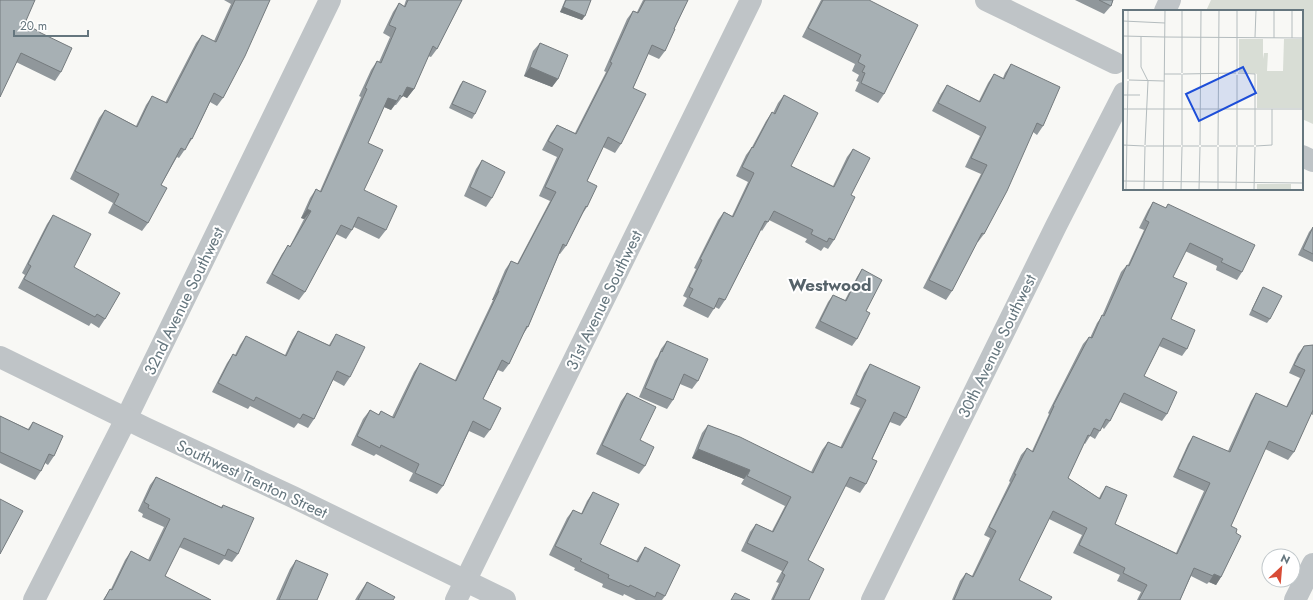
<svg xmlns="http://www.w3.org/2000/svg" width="1313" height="600" font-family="Jost,sans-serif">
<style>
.green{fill:#d8ddd5}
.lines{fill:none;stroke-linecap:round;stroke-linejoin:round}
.minor{stroke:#bfc4c7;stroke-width:22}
.tertiary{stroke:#bfc4c7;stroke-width:22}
.wall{fill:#90979b}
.shaded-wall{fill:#757b7e}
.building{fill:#a7b0b4;stroke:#757b7e}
.labels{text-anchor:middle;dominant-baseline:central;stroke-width:4;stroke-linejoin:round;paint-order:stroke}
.street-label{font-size:16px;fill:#65767e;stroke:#fff}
.neighbourhood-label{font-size:17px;font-weight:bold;fill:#56636a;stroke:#fff}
.inset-road{fill:none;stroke:#b4bcbe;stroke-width:1}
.view{fill:#1d4ed8;fill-opacity:0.15;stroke:#1d4ed8;stroke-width:2}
.inset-edge{fill:none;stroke:#65767e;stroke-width:2}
</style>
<rect width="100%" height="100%" fill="#f8f8f5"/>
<!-- green -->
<path class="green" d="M1211 0H1313V124L1302 119V11H1206Z"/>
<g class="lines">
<!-- minor -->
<path class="minor" d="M986 0 1115 63
M1165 11 1170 0
M1302 156 1313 161
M34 600 126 419 330 0
M456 600 751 0
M872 600 1056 226 1124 93
M1295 600 1313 564"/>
<!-- tertiary -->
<path class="tertiary" d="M0 357 145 428 293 497 505 600"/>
</g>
<!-- wall -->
<path class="wall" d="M224 0H270L223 98 217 106 210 102 192 139 179 158 177 157 161 185 148 223 142 231 108 213 113 203 70 179 99 118 105 110 136 126 146 105 152 96 165 103 196 43 202 35 214 41 231 4Z
M406 0H462L437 49 431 57 428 56 414 89 407 98 403 96 396 105H395L391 110 384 107 368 143 364 190 386 230 379 239 354 227 346 239 336 234 305 292 299 300 266 283 282 254 288 245 290 246 304 219 301 218 310 198 316 189 320 191 361 97 359 96 371 70 377 61 379 62 390 37 383 33 393 12 399 3 404 6Z
M565 0H591L582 20 560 12Z
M643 0H688L674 29 665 51 659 59 648 54 633 88 621 144 615 153 603 147 587 181V207L583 213 566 246 560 254H559L528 327 522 336 509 364 503 372 498 370 483 399 490 430 484 438 469 431 443 486 437 494 409 481 413 473 376 454 374 456 351 445 363 419 370 410 378 415 381 411 392 417 414 372 420 363 455 380 493 300H492L505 270 511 261 517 264 550 201 539 196 557 157 542 150 551 133 557 125 575 133 606 72 604 71 627 19 633 11 637 12Z
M821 0H869L884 94 878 103 855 91 859 82 856 81 859 75 852 71 855 64 802 37Z
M1075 0H1113L1111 6 1104 14Z
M25 23 61 72 55 81 16 62Z
M540 43 558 79 552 87 524 76 533 51Z
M1011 64 1043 126 1037 135 1033 132 984 234 978 242H977L952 291 946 300 923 288 981 174 965 167 980 136 932 111 941 94 947 85 979 101 988 83 994 74 1003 78 1005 73Z
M463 81 475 114 472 119 449 108 460 85Z
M784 95 791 166 833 186 847 157 853 149 851 195 834 240 828 249 824 247 821 251 805 242 807 239 769 220 762 231 761 230 725 300 719 309 715 307 708 318 683 306 687 298 683 296 696 269 694 268 718 220 724 212 732 216 748 182 736 176 746 155 752 147 766 121 772 112 773 113 778 103Z
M482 160 492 198 486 207 464 196 476 169Z
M1153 202 1166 208 1168 204 1242 272 1237 280 1216 270 1217 266 1185 251 1173 277 1171 319 1187 349 1182 356 1159 346 1144 376 1167 414 1162 421 1120 402 1110 421 1104 429 1102 427 1095 439 1090 436 1085 444 1084 443 1068 478 1099 498 1101 494 1106 486 1115 524 1176 553 1204 491 1173 477 1188 444 1193 436 1228 451 1251 401 1256 393 1286 407 1300 378 1289 373 1298 354 1304 346 1313 345V415L1311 414 1294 452 1288 460 1265 449 1231 526 1236 533 1221 577 1216 585 1209 582 1207 584 1191 576 1180 600H1137L1141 592 1117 581 1120 575 1073 553 1082 535 1049 519 1019 580 1050 600H952L960 581 966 573 972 576 990 538 984 535 1010 482 1009 481 1021 455 1027 448 1032 451 1049 414 1048 413 1083 344 1089 337 1090 338 1097 323 1102 316 1121 272 1127 265H1128L1144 230 1139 228 1148 210Z
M53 215 74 267 105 319 99 328 91 323 89 326 18 288 25 275 22 273 47 224Z
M1313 227V262L1298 255 1309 232Z
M862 269 866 311 857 339 852 346 815 328 828 302 833 295 845 300 857 277Z
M1263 287 1270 319 1267 323 1249 315 1260 292Z
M298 331 329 345 336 334 350 377 344 386 333 380 314 419 308 428 298 423 294 428 250 406 248 409 212 392 227 363 233 354 235 355 240 345 246 336 285 355 292 340Z
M667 341 698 381 692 389 680 384 673 400 667 409 639 397 655 360 658 356 661 349Z
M870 364 906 418 900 426 890 422 872 459 866 484 860 493 845 486 808 560 809 600H771L779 583 776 582 782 571 741 551 750 532 756 524 772 531 785 506 741 484 744 479 692 458 702 433 708 425 811 472 822 450 828 442 840 448 860 408 850 404 864 373Z
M627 393 640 440 645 466 639 474 596 454 621 401Z
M0 416 28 429 33 422 54 456 48 465 45 463 41 471 35 480 0 463Z
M156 477 221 507 223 505 238 554 232 562 224 559 219 565 179 547 165 576 211 600H103L110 589H111L125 560 131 551 148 560 164 527 142 517 143 514 138 511 150 485Z
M593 492 600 544 636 561 639 556 645 547 665 596 662 600H636L624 594 623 596 602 587 603 584 574 570 575 568 549 555 567 518 573 510 581 514 587 501Z
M296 560 317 600H276L290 569Z
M367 582 393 600H355L358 595Z"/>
<!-- shaded-wall -->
<path class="shaded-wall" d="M563 7 585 16 582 20 560 12Z
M530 67 558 79 552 87 524 76Z
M407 87 414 89 407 98 401 95Z
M388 98 397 101 391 110 382 106Z
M307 209 311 211 304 219 301 218Z
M498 291H499L493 300H492Z
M698 449 750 470 744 479 692 458Z
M1214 574 1221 577 1216 585 1209 582Z"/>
<!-- building -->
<path class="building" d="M0 0H35L25 23 41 33 72 48 61 72 21 53 0 97Z
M235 0H270L245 56 223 98 214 93 192 139 191 138 185 150 181 148 161 185 167 188 148 223 114 204 119 194 75 171 105 110 137 127 152 96 167 103 202 35 216 42Z
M408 0H462L437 49 433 46 414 89 407 87 402 97 400 95 397 101 388 98 368 143 383 150 364 190 397 206 386 230 358 217 352 230 341 225 305 292 272 274 288 245 290 247 311 211 307 209 316 189 321 192 367 89 365 88 377 61 381 63 396 28 389 25 399 3 405 7Z
M566 0H591L585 16 563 7Z
M645 0H688L674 29H675L665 51 652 45 633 88 646 94 621 144 608 137 587 181 597 186 587 207 586 206 566 246 563 244 528 327 527 326 509 364 502 360 483 399 501 408 490 430 473 421 443 486 415 473 419 464 381 445 380 448 357 436 370 410 379 415 381 411 394 418 420 363 456 381 499 291H498L511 261 518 264 556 192 545 187 563 149 548 141 557 125 576 134 612 63 610 62 633 11 638 13Z
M823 0H869L918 25 884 94 861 83 865 73 862 72 865 66 858 62 861 55 808 28Z
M1099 0H1113L1111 6Z
M540 43 568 55 558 79 530 67Z
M1011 64 1060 87 1043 126 1037 123 1007 191 984 234 982 233 952 291 929 280 987 165 971 158 986 127 938 103 947 85 980 102 994 74 1004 79Z
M463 81 486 91 475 114 452 104Z
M784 95 818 113 791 166 834 187 853 149 870 158 851 195 855 197 834 240 829 238 827 242 811 234 813 230 774 211 768 222 765 221 725 300 719 298 714 309 689 297 693 289 689 287 702 260 700 259 724 212 733 217 754 173 742 167 752 147 753 148 772 112 775 114Z
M482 160 505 172 492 198 470 187Z
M1153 202 1166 208 1168 204 1255 245 1242 272 1221 262 1223 259 1190 243 1173 277 1187 283 1171 319 1195 330 1187 349 1163 338 1144 376 1177 392 1167 414 1124 393 1110 421 1106 419 1100 431 1094 428 1090 436 1088 435 1068 478 1100 499 1106 486 1127 495 1115 524 1177 554 1210 483 1178 469 1193 436 1230 452 1256 393 1287 407 1305 370 1294 365 1304 346 1313 345V410L1294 452 1269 441 1231 526 1237 529 1236 533 1241 536 1221 577 1214 574 1213 576 1194 568 1180 600H1139L1147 585 1123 573 1125 568 1079 545 1087 528 1053 511 1019 580 1052 597 1050 600H954L966 573 973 577 996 531 989 527 1016 474H1014L1027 448 1033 452 1054 406H1053L1089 337 1092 338 1102 315 1104 316 1127 265 1129 266 1149 222 1145 220Z
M53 215 91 234 74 267 120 293 105 319 97 314 95 317 24 279 31 266 28 264Z
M1313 227V254L1303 249Z
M862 269 882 280 866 311 870 313 857 339 820 321 833 295 846 301Z
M1263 287 1282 296 1270 319 1252 310Z
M298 331 330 346 336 334 365 347 350 377 337 371 314 419 303 414 300 419 256 397 254 401 218 383 233 354 236 356 246 336 286 356Z
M667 341 708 359 698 381 684 374 673 400 645 388 661 351 662 352Z
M870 364 920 387 906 418 894 412 872 459 877 461 866 484 850 477 808 560 824 569 809 600H773L785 575 782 573 788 562 747 543 756 524 773 532 791 497 747 476 750 470 698 449 708 425 740 437 813 473 828 442 842 448 866 400 856 395Z
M627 393 656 407 640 440 654 447 645 466 602 445Z
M0 416 29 430 33 422 63 436 54 456 49 454 41 471 0 452Z
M156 477 222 508 223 505 254 518 238 554 228 549 225 556 184 538 165 576 211 600H104L110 589 112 590 131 551 150 561 170 519 148 508 149 505 144 502Z
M593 492 619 504 600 544 638 562 645 547 680 565 665 596 657 592 655 597 630 585 629 587 608 578 609 575 580 561 582 559 555 546 573 510 582 514Z
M0 499 23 511 0 554Z
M296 560 328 574 317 600H279Z
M367 582 395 597 393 600H358Z
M735 593 750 600H731Z"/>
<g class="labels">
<!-- street labels -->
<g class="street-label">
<text transform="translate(604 300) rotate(-64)">31st Avenue Southwest</text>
<text transform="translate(184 301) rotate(-64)">32nd Avenue Southwest</text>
<text transform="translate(997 346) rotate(-64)">30th Avenue Southwest</text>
<text transform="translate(252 479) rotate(25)">Southwest Trenton Street</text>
</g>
<!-- neighbourhood labels -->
<g class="neighbourhood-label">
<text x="830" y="285">Westwood</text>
</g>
</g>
<!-- overview -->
<g transform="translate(1123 10)">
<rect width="180" height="180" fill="#f8f8f5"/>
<path d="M116 29H140V49L141 43H145L144 61H160L161 29H180V98H134V64L116 62ZM134 174H168V180H134Z" fill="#d8ddd5"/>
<path class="inset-road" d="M59 0V63M169 0V28M0 11 42 13M0 26 41 27M18 27V57L25 71 22 135M41 27 180 28M132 27 133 0M151 28V0M114 62V0M115 63 132 64V135M41 64H58M60 64 113 63M5 69V0M6 70 41 71M0 85H17M0 99H180M0 135 21 136M59 135V64M77 135 78 0M95 135 96 0M114 135V65M23 136H58M59 136H76M78 136H94M96 136H113M114 136H131M133 136 149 135V99M0 171 180 173M3 180 5 71M21 180 22 136M40 180 42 0M58 180 59 137M76 180 77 137M95 180V137M113 180 114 137M131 180 132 137"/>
<path class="view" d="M120 57 133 83 76 111 63 84Z"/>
<rect width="180" height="180" class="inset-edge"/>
</g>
<!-- north arrow -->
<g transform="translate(1281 568) rotate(26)"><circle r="19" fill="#ffffff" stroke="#c1c8cb"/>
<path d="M0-3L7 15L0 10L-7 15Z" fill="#d84c36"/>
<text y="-6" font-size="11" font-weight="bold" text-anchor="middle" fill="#65767e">N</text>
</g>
<!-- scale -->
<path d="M14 30v6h74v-6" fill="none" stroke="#65767e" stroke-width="2"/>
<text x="20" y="30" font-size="12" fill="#65767e" stroke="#ffffff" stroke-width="3" paint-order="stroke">20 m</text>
</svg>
